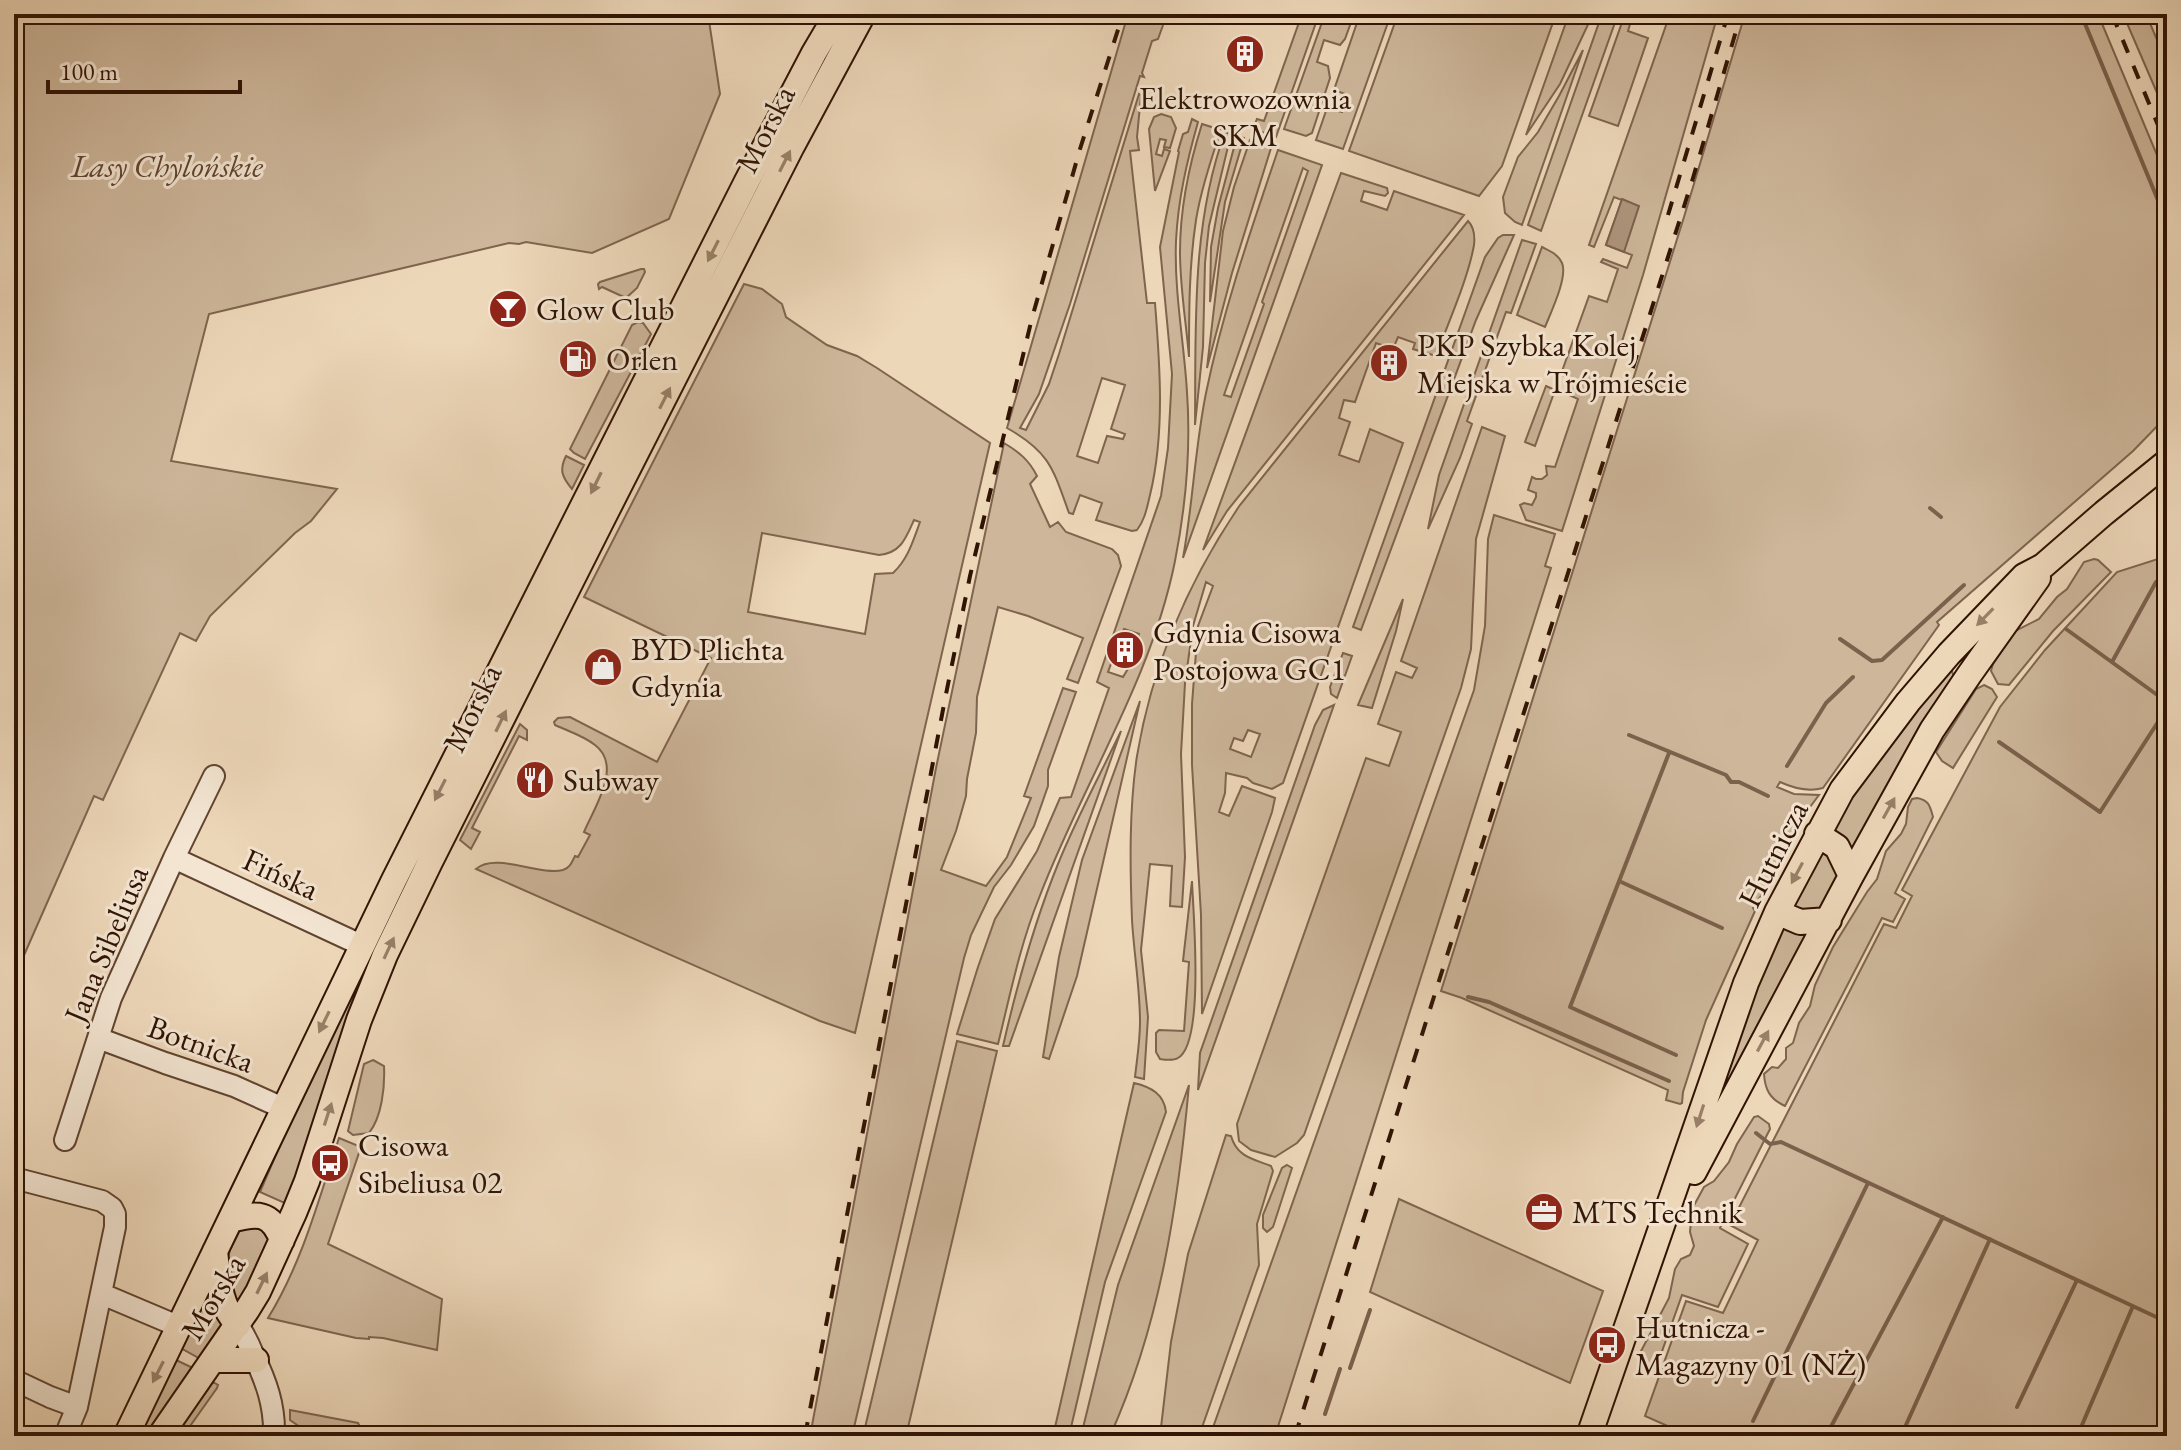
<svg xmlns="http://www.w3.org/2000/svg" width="2181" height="1450" font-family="'EB Garamond',serif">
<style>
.green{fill:#cdb69a;stroke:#7f644e;stroke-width:2;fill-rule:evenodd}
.water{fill:#ad947b;stroke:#7b604b;stroke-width:2}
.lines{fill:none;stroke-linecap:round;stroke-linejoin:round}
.stream{stroke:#7b604b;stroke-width:4}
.minor-casing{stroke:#604430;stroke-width:24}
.major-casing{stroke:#311303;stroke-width:28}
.minor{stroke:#f3e5d2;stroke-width:20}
.major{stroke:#edd7b9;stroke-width:24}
.rail{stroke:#311303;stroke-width:4;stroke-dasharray:14 14;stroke-linecap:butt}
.oneway{fill:#987f67}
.labels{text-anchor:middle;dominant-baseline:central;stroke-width:6;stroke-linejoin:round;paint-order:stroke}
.poi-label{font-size:32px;fill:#311303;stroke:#f3e5d2;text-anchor:start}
.street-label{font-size:32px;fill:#311303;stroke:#f3e5d2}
.park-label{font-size:32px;font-style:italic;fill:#604430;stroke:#f3e5d2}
</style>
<rect width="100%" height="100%" fill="#edd7b9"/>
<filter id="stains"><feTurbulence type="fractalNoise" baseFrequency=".0025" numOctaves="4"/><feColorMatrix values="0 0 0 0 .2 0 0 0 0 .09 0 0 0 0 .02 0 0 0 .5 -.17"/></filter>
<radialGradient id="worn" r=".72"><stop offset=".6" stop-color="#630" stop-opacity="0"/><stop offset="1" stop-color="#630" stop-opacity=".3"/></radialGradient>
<!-- green -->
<path class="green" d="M14 14H708L720 94 669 219 592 253 526 242 519 244 509 243 209 314 171 461 337 489 311 521 295 533 210 616 196 641 180 633 103 800 94 796 14 978Z
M1128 14H1167L1158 39 1152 41 1142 73 1144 77 1140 76 1070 304 1039 394 1020 428 1026 430 1049 384 1059 354 1139 94 1141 95 1137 137 1139 150 1130 151 1147 303H1155C1160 366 1165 433 1150 495 1147 507 1145 520 1137 530L1132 531 1096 520 1102 503 1080 495 1073 514 1069 513C1053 469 1050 452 1007 428ZM1102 378 1125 385 1111 429 1125 434 1123 439 1107 436 1098 463 1077 456Z
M1302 14H1319L1276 137 1253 129 1257 119 1264 121Z
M1325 14H1354L1345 39 1340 45 1324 40 1317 62 1328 66 1330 78 1312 133 1306 136 1284 129Z
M1360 14H1391L1343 149 1316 140 1327 108 1342 112 1348 95 1334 90Z
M1398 14H1556L1502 166 1479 196 1349 151Z
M1569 14H1593L1560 84 1526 135Z
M1602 14H1618L1541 231 1528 225Z
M1625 14H1633L1628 31 1648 38 1618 126 1589 116Z
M1670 14H1718L1643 275 1562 531 1526 520 1520 505 1524 503 1532 505 1536 497V493L1528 490 1532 477 1536 479H1542L1547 475 1546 466 1555 467 1578 399 1569 395 1573 381 1561 374 1589 296 1607 302 1618 269 1601 262 1603 259 1627 268 1632 255 1606 245 1622 200 1614 197 1594 247 1589 245Z
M1745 14H2098L2167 179V416L2133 451 1937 622 1939 625 1823 788C1809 792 1793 788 1780 782L1777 787 1794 794 1819 795 1804 815 1801 816 1795 815 1792 824 1796 828V831L1768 885 1753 908 1755 911 1706 1020 1683 1092 1682 1103 1680 1104 1666 1100 1668 1090 1462 998 1441 991 1684 217Z
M2123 14H2146L2167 63V116Z
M1583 50 1522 225 1515 222 1505 213 1503 197 1518 157 1538 132 1559 96Z
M1161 114 1171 117 1176 128 1170 148 1164 147 1166 140 1160 139 1156 154 1162 156 1164 149 1170 151 1155 191 1149 129 1154 117Z
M1192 119 1198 122C1187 161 1178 199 1176 241 1174 291 1184 342 1187 392 1191 449 1186 505 1175 561 1151 681 1082 785 1039 898 1020 945 1010 995 998 1044L957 1034 978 967 995 919 1037 851 1060 798 1071 797 1109 688 1097 682 1161 496 1168 448 1172 374 1160 247 1179 152 1178 151 1183 134 1188 132ZM1124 629 1139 634 1129 667 1123 677 1108 672Z
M1202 124 1221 130C1211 159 1201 189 1196 220 1189 266 1189 312 1189 357 1186 322 1180 287 1180 252 1180 208 1189 165 1202 124Z
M1225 132 1231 134 1209 226 1205 263 1203 347 1195 425C1196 326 1191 226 1225 132Z
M1237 136 1244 138 1225 202 1210 302 1211 247 1218 208Z
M1250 140 1271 148 1232 273 1207 368 1223 231 1234 187Z
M1278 150 1322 165 1183 558C1193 503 1195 447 1206 393 1223 310 1251 230 1278 150ZM1303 168 1308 171 1262 302 1264 304 1231 397 1224 395Z
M1341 173 1387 188 1388 193 1385 196 1364 191 1361 201 1387 210 1394 191 1464 215 1227 511 1203 550Z
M1468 221C1474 227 1475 236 1474 245 1468 279 1448 323 1436 356L1413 349 1415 343 1398 337 1393 349 1376 343 1355 402 1344 400 1339 418 1350 422 1339 455 1359 462 1370 429 1403 443 1283 783 1272 789 1253 783 1247 778 1226 773 1225 793 1219 812 1229 816 1242 786 1275 798 1272 812 1202 1014 1201 915 1192 765V704L1198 626 1213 586 1206 582 1193 626 1185 683 1181 754 1185 857 1182 907 1170 906 1172 866 1150 864 1141 950 1148 1017 1144 1079 1135 1077C1137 1059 1140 1041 1140 1022 1140 988 1134 954 1132 920 1130 867 1129 808 1137 756 1152 666 1189 580 1240 505ZM1248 730 1260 734 1251 757 1230 749 1234 738 1243 741Z
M1503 235H1514L1476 320 1361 630 1353 627 1485 257 1498 238Z
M1522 240 1536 244 1511 313 1506 312 1467 421 1472 424 1460 458 1428 529 1439 475Z
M1542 247C1550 251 1558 254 1562 263 1568 277 1551 312 1545 327L1517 315Z
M641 269H644L645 272 637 288 626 298 602 287 599 289 598 284 600 282Z
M744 284 762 289 782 304 786 317 827 345 857 356 877 368 990 443 855 1033 820 1021 476 869C496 852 539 876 563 870 570 868 572 862 575 856L578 857 590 835 584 832C594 808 623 766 595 745 584 736 568 731 555 725L554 722 558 718 570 717 657 762 711 658 584 597ZM914 520 920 522C913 541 908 559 893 573L875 574 865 634 748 612 762 533 879 555C901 553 906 538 914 520Z
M638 322 643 323 651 334 585 459 574 453 570 449 632 325Z
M1546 386 1555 390 1535 446 1525 442Z
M1482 427 1505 436 1476 539 1471 649 1461 688 1304 1135 1297 1143 1275 1157 1251 1150 1239 1141 1237 1124 1366 758 1389 766 1401 732 1378 724 1396 672 1412 678 1417 668 1401 661Z
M1004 443C1019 452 1029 460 1037 476L1030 484 1050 527 1058 522 1066 532 1112 549 1118 555 1121 566 1078 683 1067 679 1083 638 1028 616 998 607 977 697 976 733 967 779 966 796 956 831 941 870 986 886 1007 857 1031 798 1024 796 1063 688 1076 692 1048 770V786L1034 826 1011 865 994 887 971 935 964 958 852 1436H810L936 768Z
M566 456 584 465 572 489C562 477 559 470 566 456Z
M1494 515 1555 534 1545 566 1551 568 1275 1436H1210L1474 690 1485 626 1488 539Z
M2167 556V1436H1690L1645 1416 1686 1301 1723 1313 1758 1240 1730 1225 1884 924 1896 928 1912 896 1902 890 2000 707 2045 650 2117 572Z
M2094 559 2098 560 2111 572 2053 631 2009 685 1998 684 1991 671 1993 664 2015 631 2039 619 2057 597 2067 589 2084 562Z
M1403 599 1396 631 1372 708 1358 705Z
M1343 653 1352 656 1337 698 1331 694 1330 687Z
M1949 669 1952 671 1954 678 1852 860 1828 829 1864 770Z
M1984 685 1992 689 1997 697 1953 768 1942 761 1936 752 1976 689Z
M1140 701 1077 976 1049 1059 1043 1057 1059 957 1082 860Z
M1334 705 1198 1090 1200 1053 1315 725 1323 710Z
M520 724 527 730V740L519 736 472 828 480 832 471 849 460 840Z
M1121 731 1009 1046H1003C1017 985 1034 923 1058 864 1076 819 1100 775 1121 731Z
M1917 798C1929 800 1930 806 1933 817L1895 893 1905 899 1893 922 1882 918 1785 1106C1770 1099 1765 1090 1764 1074L1772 1067 1778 1068 1786 1059V1048L1793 1043 1799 1023 1810 1006 1815 985 1833 947 1867 892 1877 879 1886 851 1901 834 1906 824 1908 807 1912 799Z
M1826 847 1839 878 1825 905 1809 913 1787 906Z
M1192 881C1193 911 1205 1043 1178 1058 1173 1061 1166 1060 1160 1059L1156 1052V1033L1159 1030 1184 1031 1189 962 1183 961Z
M384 918 391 922 289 1205 260 1192 338 1010Z
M1780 923 1816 925 1731 1082 1724 1080Z
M957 1041 997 1051 906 1436H863Z
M373 1060 384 1066C385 1086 382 1117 369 1133L353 1135 348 1131 364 1064Z
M1134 1083C1151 1087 1164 1094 1166 1112L1105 1282 1069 1436H1053Z
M1189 1085C1178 1206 1160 1325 1110 1436H1081L1118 1285Z
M1758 1116 1769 1124 1770 1129 1720 1228 1748 1244 1718 1307 1682 1295 1655 1371 1639 1363 1640 1353 1669 1298 1675 1269 1681 1259 1690 1255 1694 1246 1690 1232 1692 1209 1704 1187 1714 1181 1729 1162 1737 1144 1754 1117Z
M1226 1135 1231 1136C1237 1157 1253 1159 1271 1166L1273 1171 1257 1224 1259 1265 1199 1436H1160L1171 1342 1188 1254Z
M339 1138 361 1147 328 1244 442 1299 437 1350 383 1338 369 1337V1339L356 1338 268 1318C302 1263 319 1199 339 1138Z
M1287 1165 1292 1168 1273 1227 1267 1232 1263 1228V1215L1282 1168Z
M1399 1199 1603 1291 1570 1383 1370 1292Z
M255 1221 273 1236 239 1309 225 1269 230 1250 242 1226Z
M207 1289 227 1328 204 1361 179 1347Z
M174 1359 197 1370 150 1436H135Z
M213 1382 218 1385 217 1388 183 1436H175Z
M290 1410 358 1423 365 1436H313L290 1420Z
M538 1427 560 1436H452Z"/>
<!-- water -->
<path class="water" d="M1622 199 1639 206 1624 252 1606 245Z"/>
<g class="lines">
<!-- stream -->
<path class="stream" d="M2081 14 2167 222
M1930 508 1941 517
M2066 629 2167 702
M1840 639 1872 661 1882 660 1964 585
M2112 662 2156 582
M1629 735 1726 775 1731 782H1739L1768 796
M1999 742 2100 812 2167 708
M1669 753 1570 1007 1676 1055
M1787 766 1826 703 1853 677
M1619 881 1722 928
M1468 997 1489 1002 1669 1081
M1756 1133 1770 1144 1781 1142 2167 1322
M1350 1368 1370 1310
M2017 1407 2077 1280
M1325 1414 1340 1369
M1753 1421 1868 1183
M2079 1432 2133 1306
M1826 1436 1943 1217
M1901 1436 1990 1239"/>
<!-- minor casing -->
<g class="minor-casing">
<path id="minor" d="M174 858 361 945
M98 1038 165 1063 234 1086 283 1108
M65 1140 111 998 174 858 214 776
M14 1178 102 1201 112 1208 115 1214V1227L77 1407 65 1436
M102 1294 180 1327
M238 1325C244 1334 249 1344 253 1354 266 1381 275 1405 274 1436
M14 1380 50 1397 77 1407"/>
</g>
<!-- major casing -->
<g class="major-casing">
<path id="major" d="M1817 834 1837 847 1851 876
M1777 912 1800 922 1829 920
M1694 1172 1851 876 1932 730 1969 675 2038 578
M230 1220C257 1213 271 1211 282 1240
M215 1251C218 1276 219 1306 238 1325
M213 1360H256
M126 1436 394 880 747 181 814 53 837 14
M160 1436 247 1310 258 1292 294 1213 307 1181 359 1020 385 955 430 862 601 522 792 146 863 14
M1589 1436 1746 983 1777 912 1842 790 1908 702 1949 654 2024 576 2043 566 2104 513 2167 462"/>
</g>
<!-- minor -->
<use href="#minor" class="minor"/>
<!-- major -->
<use href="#major" class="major"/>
<!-- rail -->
<path class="rail" d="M2112 14 2167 147
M1668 215 1728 14
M805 1436 945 699 970 576 1032 318 1080 149 1123 14
M1295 1436 1693 178 1741 14"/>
</g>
<!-- one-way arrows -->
<defs><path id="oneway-solid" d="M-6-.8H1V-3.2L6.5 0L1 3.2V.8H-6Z" transform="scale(2)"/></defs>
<g class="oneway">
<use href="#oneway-solid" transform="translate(785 161) rotate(-63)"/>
<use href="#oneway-solid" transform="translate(713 251) rotate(117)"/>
<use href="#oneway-solid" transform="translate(665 398) rotate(-63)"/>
<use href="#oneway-solid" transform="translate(596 483) rotate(116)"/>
<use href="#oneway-solid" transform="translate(1985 617) rotate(134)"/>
<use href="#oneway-solid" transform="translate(501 721) rotate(-64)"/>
<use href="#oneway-solid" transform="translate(440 790) rotate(117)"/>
<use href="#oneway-solid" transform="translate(1889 808) rotate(-61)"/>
<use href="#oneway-solid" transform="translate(1797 873) rotate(118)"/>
<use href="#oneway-solid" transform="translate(389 948) rotate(-65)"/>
<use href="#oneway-solid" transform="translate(324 1022) rotate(116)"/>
<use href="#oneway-solid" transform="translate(1763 1041) rotate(-62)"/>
<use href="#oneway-solid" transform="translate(328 1114) rotate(-72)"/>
<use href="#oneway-solid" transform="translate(1700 1116) rotate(108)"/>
<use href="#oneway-solid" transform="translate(262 1283) rotate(-64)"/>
<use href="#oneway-solid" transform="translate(158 1372) rotate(117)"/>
</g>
<!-- icons -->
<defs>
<g id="building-disc" transform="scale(2)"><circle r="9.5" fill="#8f2418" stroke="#f3e5d2"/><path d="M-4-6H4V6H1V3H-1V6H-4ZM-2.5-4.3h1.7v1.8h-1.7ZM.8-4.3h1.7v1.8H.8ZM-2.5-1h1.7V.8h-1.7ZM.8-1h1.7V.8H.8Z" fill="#fff"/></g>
<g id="bar-disc" transform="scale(2)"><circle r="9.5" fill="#8f2418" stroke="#f3e5d2"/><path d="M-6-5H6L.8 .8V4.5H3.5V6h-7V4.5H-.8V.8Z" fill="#fff"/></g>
<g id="fuel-disc" transform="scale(2)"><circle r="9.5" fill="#8f2418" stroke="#f3e5d2"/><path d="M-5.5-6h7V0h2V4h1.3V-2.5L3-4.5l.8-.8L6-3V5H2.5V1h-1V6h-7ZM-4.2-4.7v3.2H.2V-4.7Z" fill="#fff"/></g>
<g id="shop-disc" transform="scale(2)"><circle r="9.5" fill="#8f2418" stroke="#f3e5d2"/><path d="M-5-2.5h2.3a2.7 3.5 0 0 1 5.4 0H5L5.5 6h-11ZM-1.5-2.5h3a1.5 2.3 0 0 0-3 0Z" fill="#fff"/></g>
<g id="restaurant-disc" transform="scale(2)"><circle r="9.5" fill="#8f2418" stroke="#f3e5d2"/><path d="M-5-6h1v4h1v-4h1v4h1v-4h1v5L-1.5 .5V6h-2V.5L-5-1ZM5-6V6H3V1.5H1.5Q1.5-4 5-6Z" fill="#fff"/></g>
<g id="bus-disc" transform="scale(2)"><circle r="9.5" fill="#8f2418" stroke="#f3e5d2"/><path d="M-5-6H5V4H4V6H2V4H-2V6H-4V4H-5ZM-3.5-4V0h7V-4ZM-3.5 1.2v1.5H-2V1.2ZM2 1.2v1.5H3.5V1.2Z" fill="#fff"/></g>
<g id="office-disc" transform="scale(2)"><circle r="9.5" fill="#8f2418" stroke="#f3e5d2"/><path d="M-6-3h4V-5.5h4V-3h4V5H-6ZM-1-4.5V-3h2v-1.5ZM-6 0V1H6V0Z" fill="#fff"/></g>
</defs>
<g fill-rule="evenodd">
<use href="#building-disc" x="1245" y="54"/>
<use href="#bar-disc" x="508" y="309"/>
<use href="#fuel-disc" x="578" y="359"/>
<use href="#building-disc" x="1389" y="363"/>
<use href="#building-disc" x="1125" y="650"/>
<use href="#shop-disc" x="603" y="667"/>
<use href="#restaurant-disc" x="535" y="780"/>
<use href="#bus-disc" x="330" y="1163"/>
<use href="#office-disc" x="1544" y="1212"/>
<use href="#bus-disc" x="1607" y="1345"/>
</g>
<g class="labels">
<!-- poi labels -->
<g class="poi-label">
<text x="1245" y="98" text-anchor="middle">Elektrowozownia<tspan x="1245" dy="37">SKM</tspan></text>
<text x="536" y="309">Glow Club</text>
<text x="1417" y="345">PKP Szybka Kolej<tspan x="1417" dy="37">Miejska w Trójmieście</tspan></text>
<text x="606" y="359">Orlen</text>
<text x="1153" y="632">Gdynia Cisowa<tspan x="1153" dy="37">Postojowa GC1</tspan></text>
<text x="631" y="649">BYD Plichta<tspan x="631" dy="37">Gdynia</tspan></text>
<text x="563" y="780">Subway</text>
<text x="358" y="1145">Cisowa<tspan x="358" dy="37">Sibeliusa 02</tspan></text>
<text x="1572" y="1212">MTS Technik</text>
<text x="1635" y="1327">Hutnicza -<tspan x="1635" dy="37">Magazyny 01 (NŻ)</tspan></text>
</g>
<!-- street labels -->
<g class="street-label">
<text transform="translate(765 129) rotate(-63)">Morska</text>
<text transform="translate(472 708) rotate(-64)">Morska</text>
<text transform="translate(1773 854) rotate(-63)">Hutnicza</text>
<text transform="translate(281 874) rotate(25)">Fińska</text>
<text transform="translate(106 944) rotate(-67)">Jana Sibeliusa</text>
<text transform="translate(201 1044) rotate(20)">Botnicka</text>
<text transform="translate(213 1297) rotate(-59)">Morska</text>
</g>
<!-- park labels -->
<g class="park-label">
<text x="167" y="166">Lasy Chylońskie</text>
</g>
</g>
<!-- margin -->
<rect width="2181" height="1450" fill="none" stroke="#edd7b9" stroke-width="48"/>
<rect x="16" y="16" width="2149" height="1418" fill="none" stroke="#311303" stroke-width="4"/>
<rect x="24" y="24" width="2133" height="1402" fill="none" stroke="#311303" stroke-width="2"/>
<!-- scale -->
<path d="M48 80v12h192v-12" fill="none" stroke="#311303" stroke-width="4"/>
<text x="60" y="80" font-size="24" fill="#311303" stroke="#f3e5d2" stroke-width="6" paint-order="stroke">100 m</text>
<rect width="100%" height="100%" filter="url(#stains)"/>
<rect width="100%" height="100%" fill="url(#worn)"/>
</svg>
